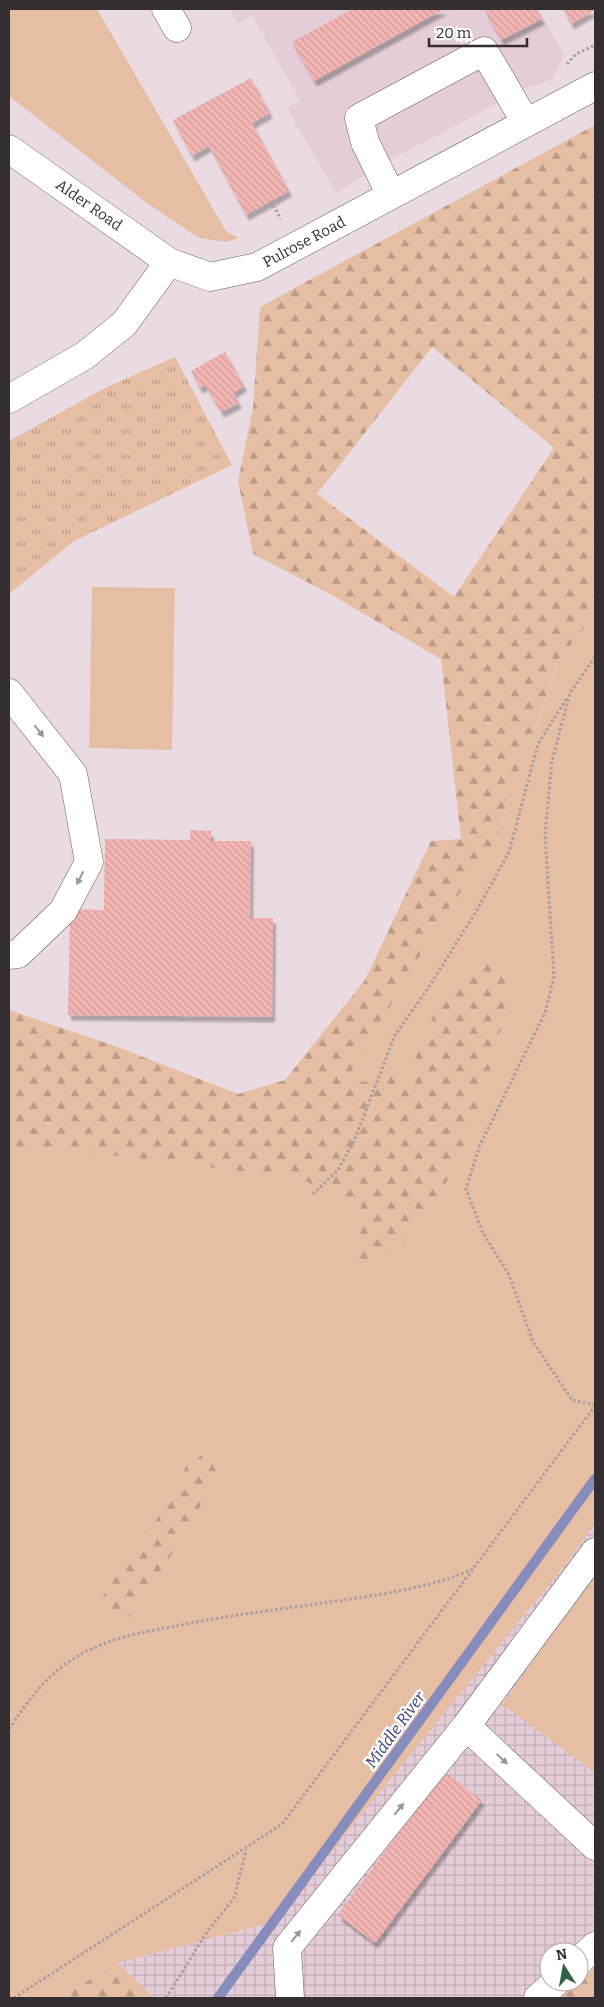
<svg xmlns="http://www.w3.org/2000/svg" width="604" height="2007" font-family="Bitter,serif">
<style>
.built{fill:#e4ccd8}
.industrial{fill:url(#industrial-grid);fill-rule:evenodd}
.grass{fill:#e6bea3}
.forest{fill:url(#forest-firs);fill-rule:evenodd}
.park{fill:url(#park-tufts)}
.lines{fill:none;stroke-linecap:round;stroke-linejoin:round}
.stream{stroke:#868cbc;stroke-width:10}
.building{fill:url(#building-back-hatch);filter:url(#shadow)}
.minor-casing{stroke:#6a5c63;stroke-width:29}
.path{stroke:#aa9ea4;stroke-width:3;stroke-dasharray:2.5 2.5;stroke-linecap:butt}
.minor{stroke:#fff;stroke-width:28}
.oneway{fill:#9a9698}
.labels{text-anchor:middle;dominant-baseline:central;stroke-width:5;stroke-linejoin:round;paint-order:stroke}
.street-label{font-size:15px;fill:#342e31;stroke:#fff}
.water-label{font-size:16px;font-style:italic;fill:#3c3f7d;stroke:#fff}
</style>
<defs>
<pattern id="industrial-grid" width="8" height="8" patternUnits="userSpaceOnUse" patternTransform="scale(1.25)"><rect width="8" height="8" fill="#e4ccd8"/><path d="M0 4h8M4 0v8" fill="none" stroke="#c4b0ba"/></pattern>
<pattern id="forest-firs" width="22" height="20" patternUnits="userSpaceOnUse" patternTransform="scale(1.25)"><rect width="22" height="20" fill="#e6bea3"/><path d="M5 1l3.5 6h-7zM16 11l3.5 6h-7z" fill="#bb9b85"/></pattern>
<pattern id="park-tufts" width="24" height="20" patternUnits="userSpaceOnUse" patternTransform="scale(1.25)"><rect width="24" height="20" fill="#e6bea3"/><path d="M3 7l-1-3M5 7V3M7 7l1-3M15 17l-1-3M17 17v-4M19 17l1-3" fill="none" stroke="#bb9b85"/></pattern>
<pattern id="building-back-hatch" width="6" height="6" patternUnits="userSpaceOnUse" patternTransform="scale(1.25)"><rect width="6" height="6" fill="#f2b5b2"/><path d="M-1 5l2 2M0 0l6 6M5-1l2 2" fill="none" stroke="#d09c9a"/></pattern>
<filter id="shadow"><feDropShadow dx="3" dy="5.5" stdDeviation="1" flood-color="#0004"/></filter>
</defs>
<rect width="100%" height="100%" fill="#eadbe2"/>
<!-- built -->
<path class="built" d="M230 9H538L564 55 552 80 530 86 500 102 388 161 336 193 287 108 300 100 252 15 238 23Z"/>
<!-- industrial -->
<path class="industrial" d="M595 1524V1998H155L117 1963 274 1922 566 1564ZM549 1952H579V1982H549Z"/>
<!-- grass -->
<path class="grass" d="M9 9H97L226 231 238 238 227 242 199 238 147 203 9 96Z
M92 587 175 588 172 750 89 748Z
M595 615V1524L566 1564 274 1922 117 1963 60 1998H9V1121L299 1178 461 839 494 846 559 659Z
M595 1576V1773L502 1704Z"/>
<!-- forest -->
<path class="forest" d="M595 125V615L559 659 494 846 441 919 343 1086 409 1073 436 1009 492 953 512 979C492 1068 472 1162 411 1234 396 1250 375 1263 358 1277L362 1207 299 1178 29 1145 9 1157V1010L115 1046 238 1094 285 1080 365 980 431 841 461 839 441 659 330 594 253 554 238 481 253 408 260 307ZM432 347 554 448 454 597 317 494Z
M208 1451 217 1474 193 1520 133 1615 112 1622 96 1607 129 1555 168 1505 186 1466Z
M117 1963 155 1998H60Z
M595 1968V1998H561Z"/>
<!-- park -->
<path class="park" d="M175 357 232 465 74 541 9 594V441L105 388Z"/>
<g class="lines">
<!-- stream -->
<path class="stream" d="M218 1998 595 1479"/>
</g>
<!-- building -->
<path class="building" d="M353 9H444L314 81 292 42Z
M484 9H536L542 19 501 40Z
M563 9H595V10L571 24Z
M251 78 270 113 252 123 289 191 246 215 209 146 192 156 173 120Z
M225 352 244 386 233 393 239 403 221 412 205 385 200 388 191 371Z
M190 830 211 831V841H251L250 918H273L272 1017 68 1015 70 909 104 910 105 839 190 840Z
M444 1772 482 1800 375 1943 338 1915Z"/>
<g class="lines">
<!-- minor casing -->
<g class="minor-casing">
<path id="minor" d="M166 9 177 28
M9 149 169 262 210 277 257 267 595 86
M391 195 365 142 359 118 484 51 526 123
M9 399 84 356 124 324 169 262
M9 693 73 774 89 862 63 911 18 954 9 955
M466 1726 595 1846
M579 1961 595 1946
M290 1998 287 1948 466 1726 595 1552
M538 1998 556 1982"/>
</g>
<!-- path -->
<path class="path" d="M567 64 576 54 595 45
M271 201 281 219
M595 657 570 693 552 761 545 834 554 977 545 1013 480 1145 466 1189 482 1231 509 1275 533 1342 572 1400 595 1405
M313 1194 338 1170 354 1141 395 1035 427 990 477 910 509 852 538 744 567 698
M9 1729C25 1706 40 1683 63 1666 95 1641 137 1633 176 1626 229 1615 283 1609 337 1601 383 1594 430 1588 473 1569
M14 1998 282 1824 595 1406
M166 1998 207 1932 234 1898 246 1850"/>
<!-- minor -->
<use href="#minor" class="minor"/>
</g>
<!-- one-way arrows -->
<defs><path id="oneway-solid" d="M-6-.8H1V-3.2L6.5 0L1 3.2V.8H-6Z" transform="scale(1.25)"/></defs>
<g class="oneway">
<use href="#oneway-solid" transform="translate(39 731) rotate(52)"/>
<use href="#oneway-solid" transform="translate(80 878) rotate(117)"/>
<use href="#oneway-solid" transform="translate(502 1759) rotate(43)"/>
<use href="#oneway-solid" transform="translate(399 1809) rotate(-51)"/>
<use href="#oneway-solid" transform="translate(296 1936) rotate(-51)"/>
</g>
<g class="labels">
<!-- street labels -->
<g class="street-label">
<text transform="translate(89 205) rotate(35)">Alder Road</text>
<text transform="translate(304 242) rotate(-28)">Pulrose Road</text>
</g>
<!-- water labels -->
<g class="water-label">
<text transform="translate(395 1730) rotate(-54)">Middle River</text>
</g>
</g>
<!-- border -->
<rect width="604" height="2007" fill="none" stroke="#342e31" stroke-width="20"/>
<!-- north arrow -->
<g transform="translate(564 1967) rotate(349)"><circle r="24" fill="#ffffff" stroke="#aeabad"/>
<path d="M0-4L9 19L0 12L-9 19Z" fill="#2f6246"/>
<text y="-8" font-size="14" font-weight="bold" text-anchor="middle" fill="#342e31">N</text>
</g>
<!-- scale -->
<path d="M429 38v8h98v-8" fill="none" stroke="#342e31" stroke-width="2.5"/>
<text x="436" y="38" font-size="15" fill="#342e31" stroke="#ffffff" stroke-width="4" paint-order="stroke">20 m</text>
</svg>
